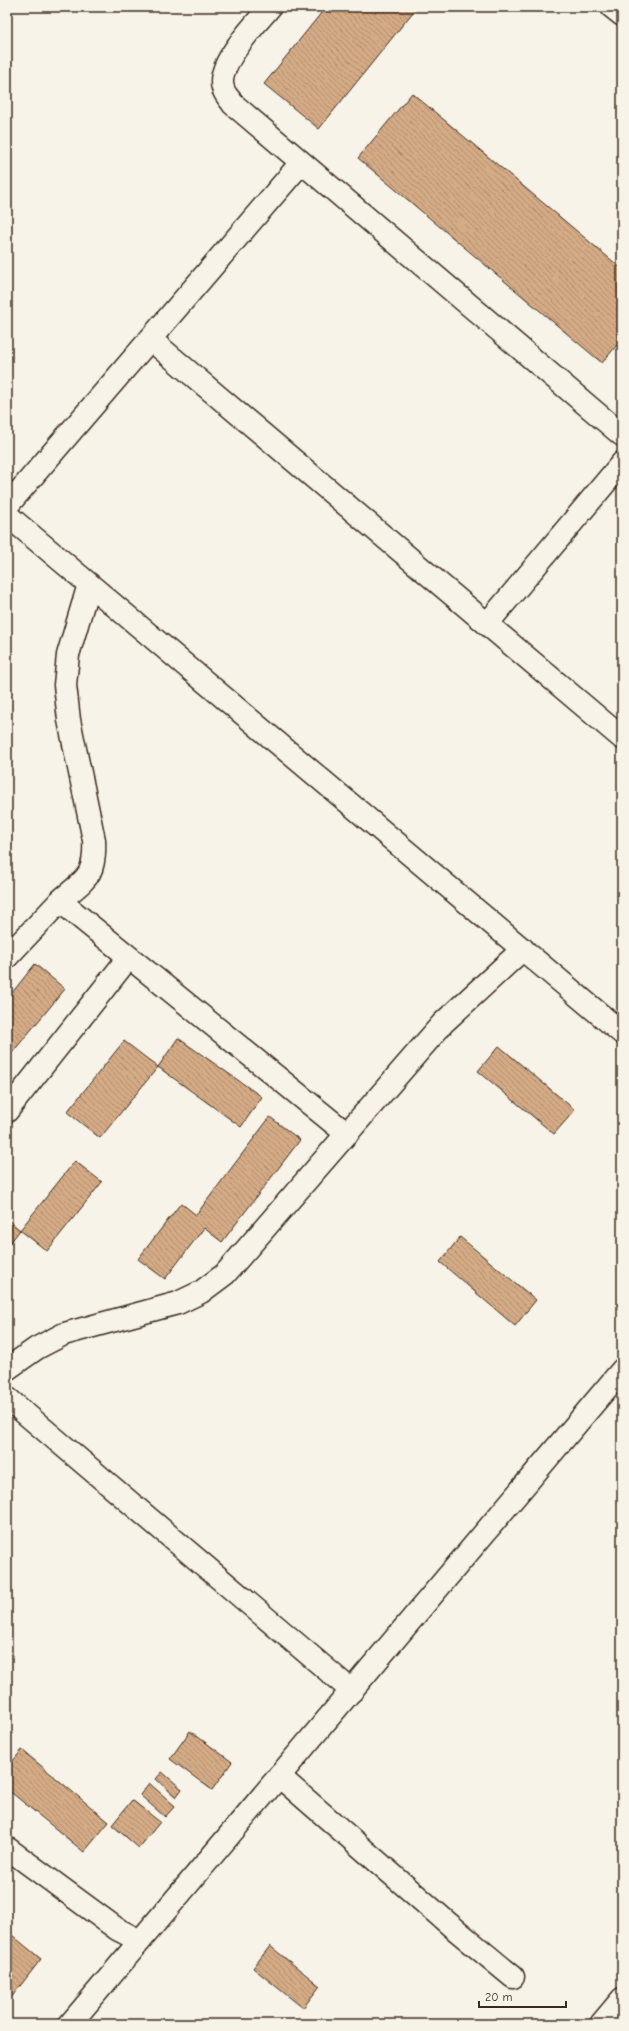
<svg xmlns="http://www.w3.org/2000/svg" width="629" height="2031" font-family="'Comic Neue',sans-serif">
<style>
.building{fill:url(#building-back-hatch);stroke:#3b2a1e}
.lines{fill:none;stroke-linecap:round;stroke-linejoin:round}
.minor-casing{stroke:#3b2a1e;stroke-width:25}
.tertiary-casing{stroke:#3b2a1e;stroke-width:25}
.minor{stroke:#f7f3e8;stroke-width:22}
.tertiary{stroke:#f7f3e8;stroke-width:22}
</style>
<defs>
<pattern id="building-back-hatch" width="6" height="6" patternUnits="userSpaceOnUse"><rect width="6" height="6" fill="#d5ab86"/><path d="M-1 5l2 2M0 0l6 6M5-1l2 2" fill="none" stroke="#ae8b6d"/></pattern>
</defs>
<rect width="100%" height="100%" fill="#f7f3e8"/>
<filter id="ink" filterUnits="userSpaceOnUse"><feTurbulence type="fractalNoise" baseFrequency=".025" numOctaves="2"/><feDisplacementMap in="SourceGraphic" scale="8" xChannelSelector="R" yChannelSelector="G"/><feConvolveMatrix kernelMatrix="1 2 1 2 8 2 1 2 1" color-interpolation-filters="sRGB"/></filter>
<g filter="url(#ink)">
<!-- building -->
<path class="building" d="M326 7H417L319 129 264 84Z
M412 93 622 269V339L602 363 358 158Z
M35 964 65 989 7 1059V999Z
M178 1038 262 1097 241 1127 158 1067Z
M124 1041 158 1067 100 1138 67 1112Z
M499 1046 575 1110 554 1134 478 1071Z
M270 1117 300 1140 222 1242 204 1228 165 1279 138 1259 181 1203 196 1215Z
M75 1161 102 1182 47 1251 20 1230Z
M7 1219 20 1230 7 1247Z
M460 1237 536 1300 515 1326 440 1262Z
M190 1731 232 1762 212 1790 170 1759Z
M22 1750 109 1822 84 1852 7 1789V1768Z
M162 1772 182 1789 176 1797 156 1779Z
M149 1783 175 1806 165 1817 140 1795Z
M132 1800 160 1822 139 1848 112 1825Z
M7 1931 41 1959 7 2003Z
M270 1946 320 1986 303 2008 253 1968Z"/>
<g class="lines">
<!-- minor casing -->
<g class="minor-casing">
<path id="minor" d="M270 7C256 24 215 65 223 88 224 94 230 99 233 104L622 435
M612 7 622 15
M150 339 622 738
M7 506 301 163
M7 515 622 1033
M487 624 622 463
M60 901C85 879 96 877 94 840L69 720 65 685 68 655 89 584
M7 957 60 901 347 1134
M7 1111 129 957
M7 1369 37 1348 64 1334 178 1303 201 1292 225 1274 443 1023 523 949
M7 1398 352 1691
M279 1776 449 1924 513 1977
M7 1848 117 1929 140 1941"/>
</g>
<!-- tertiary casing -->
<g class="tertiary-casing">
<path id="tertiary" d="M70 2024 622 1370
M601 2024 622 1999"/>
</g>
<!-- minor -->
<use href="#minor" class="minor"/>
<!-- tertiary -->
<use href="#tertiary" class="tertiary"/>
</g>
</g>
<!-- margin -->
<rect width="629" height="2031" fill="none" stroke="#f7f3e8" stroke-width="24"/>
<rect x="12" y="12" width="605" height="2007" fill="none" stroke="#3b2a1e" stroke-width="1.5" filter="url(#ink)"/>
<!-- scale -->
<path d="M479 2001v6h87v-6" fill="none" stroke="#3b2a1e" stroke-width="2"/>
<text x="485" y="2001" font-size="12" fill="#3b2a1e" stroke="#f7f3e8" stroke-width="3" paint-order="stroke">20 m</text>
</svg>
